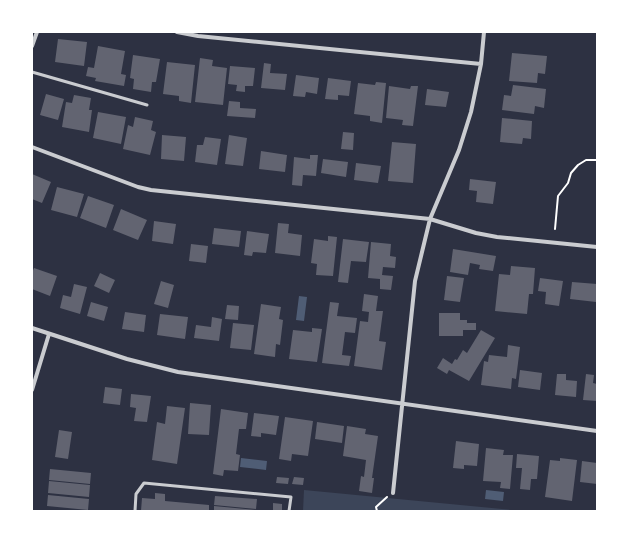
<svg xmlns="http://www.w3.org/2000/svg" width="629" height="543" font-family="'Public Sans',sans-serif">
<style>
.green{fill:#3c4559}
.water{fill:#4f5d75}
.building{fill:#626471}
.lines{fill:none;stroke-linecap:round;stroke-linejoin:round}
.path{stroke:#fff;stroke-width:2}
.service{stroke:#caccd0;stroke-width:3}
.minor{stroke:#caccd0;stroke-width:4}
</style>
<rect width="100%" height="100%" fill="#2d3142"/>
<!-- green -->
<path class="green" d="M304 490 522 511H303Z"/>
<!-- water -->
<path class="water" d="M299 296 307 297 304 321 296 320Z
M241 458 267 461 266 470 240 467Z
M486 490 504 492 503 501 485 499Z"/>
<!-- building -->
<path class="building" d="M58 39 87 42 84 66 55 62Z
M98 46 125 51 121 74 126 75 124 86 95 81 96 78 86 76 88 67 94 68Z
M512 53 547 56 545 74 538 73 537 83 509 81Z
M133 55 160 59 156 82H152L151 92 133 89 134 79 130 78Z
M200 58 213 60 212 66 227 68 223 105 195 102Z
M167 62 195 65 191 103 179 101V96L163 94Z
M264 63 271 64 270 73 287 74 285 90 261 88Z
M230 66 255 68 253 86H245V92L236 91 237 85 228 84Z
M296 75 319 78 317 94 306 92 305 97 293 96Z
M328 78 351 81 349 96 338 95V100L325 99Z
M376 82 386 83 382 123 370 121V116L354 114 358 83 375 85Z
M513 85 546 89 544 108 535 106 534 114 502 110 504 95 511 96Z
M389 86 410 89 411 86H418L413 126 402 125 403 120 386 118Z
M427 89 449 92 446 107 425 105Z
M46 94 64 99 58 120 40 115Z
M74 95 91 98 89 110H92L89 132 62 127 66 102 72 103Z
M229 101 240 102V108L256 109 255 118 227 116Z
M98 112 126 117 121 144 93 138Z
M135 117 153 121 151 130 156 132 150 155 123 149 128 125 133 127Z
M502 118 532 121 531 139 523 138 522 144 500 142Z
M343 132 354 133 353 150 341 149Z
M162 135 186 137 184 161 161 159Z
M229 135 247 138 243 166 225 164Z
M205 137 221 139 217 165 195 162 197 145H203Z
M392 142 416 144 413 183 388 181Z
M261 151 287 155 285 172 259 169Z
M310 155H318L316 176 303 175 302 186 292 185 294 157 310 159Z
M323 159 348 162 346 177 321 173Z
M356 163 381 166 378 183 354 180Z
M32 174 51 182 42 203 32 199Z
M470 179 496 182 493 204 476 202 477 191 469 190Z
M57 187 84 194 77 217 51 210Z
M88 196 114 205 106 228 80 218Z
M121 209 147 220 138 240 113 230Z
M154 221 176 224 173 244 152 241Z
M278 223 289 224 288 233 302 235 300 256 275 253Z
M214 228 241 231 239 247 212 244Z
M247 231 269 234 266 253 253 252 252 256 244 255Z
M328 236 337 237 333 276 316 275 317 264 311 263 314 239 328 241Z
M343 239 369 242 366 262 351 261 348 283 338 282Z
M371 242 391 244 390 256 396 257 395 268 383 267 382 275 393 276 391 290 380 289V279L368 278Z
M191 244 208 246 206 263 189 261Z
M453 249 496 256 493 271 479 269 480 265 470 263 468 275 450 272Z
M511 266 535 268 533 294H529L527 314 495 311 499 274 510 275Z
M34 268 57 276 50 296 32 289V273Z
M100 273 115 280 109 293 94 286Z
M447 276 464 278 460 302 444 300Z
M540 278 563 281 559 306 545 304 546 292 538 291Z
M161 281 174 285 168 308 154 304Z
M572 282 597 284 596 302 570 299Z
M74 284 87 287 80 314 60 308 63 295 71 297Z
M364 294 378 296 376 311H383L379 341 386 342 382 370 354 366 360 321 368 322 369 312 362 311Z
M91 302 108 307 104 321 87 316Z
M330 302 339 303 337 316 357 318 355 333 345 332 342 355 351 356 349 366 322 363Z
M261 304 281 307 279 319 283 320 280 345 276 344 275 357 254 354Z
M227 305 239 306 238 320 225 319Z
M125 312 146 315 144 332 122 329Z
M439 313H460V320H467V323H476V330H463V336H439Z
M160 314 188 317 185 339 157 335Z
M212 317 222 319 219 341 194 338 196 325 211 327Z
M233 323 254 325 251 350 230 348Z
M312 328 322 329 317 362 289 359 293 330 312 332Z
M481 330 495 338 469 381 449 370 447 374 437 368 443 358 452 364 455 359 457 360 463 350 467 353Z
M508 345 520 347 516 379 512 378 511 389 481 385 484 361 488 362 489 355 507 357Z
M520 370 542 373 540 390 518 387Z
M557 374H566V380L577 381 576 397 555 395Z
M586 374 594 375 593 383 597 384V401L583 400Z
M105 387 122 389 120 405 103 403Z
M131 394 151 396 147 422 134 421 136 408 130 407Z
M190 403 211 405 209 435 188 434Z
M167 406 185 408 177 464 152 460 157 422 165 424Z
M221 409 248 413 246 429H239L236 454 240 455 238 471 224 470 223 476 213 474Z
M254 413 279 416 276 435 261 433V437L251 436Z
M285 417 313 421 308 456 292 454 291 461 279 459Z
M317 422 344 426 342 443 315 439Z
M347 426 366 429 365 434 378 436 372 478H374L372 493 359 491 361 476 364 477 366 460 343 456Z
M59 430 72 432 68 459 55 457Z
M456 441 479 444 477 466 464 465V469L453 468Z
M486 448 504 450 503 455H513L510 489 500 488 501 482 483 481Z
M517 454 539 456 537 479H531L530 490 520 489 522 468H516Z
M560 458 577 460 572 501 545 497 550 460 560 461Z
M582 461 597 463V484L580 482Z
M50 469 91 473 90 484 49 480Z
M277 477 289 478 288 484 276 483Z
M294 477 304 478 303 485 292 484Z
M49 481 90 485 89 497 48 493Z
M155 493 165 494V501L209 505V511H141L142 498 155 499Z
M48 495 89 499 88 510 47 506Z
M215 496 257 499 256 509 214 505Z
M273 503 282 504V511H273Z
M214 506 257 510V511H214Z"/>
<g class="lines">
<!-- path -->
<path class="path" d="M555 229 558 196 568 183 571 173 578 165 586 160H597
M377 511 376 507 387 497"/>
<!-- service -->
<path class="service" d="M32 72 147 105
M135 511 136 494 144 483 291 497 289 511"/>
<!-- minor -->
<path class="minor" d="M177 32 198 36 481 64
M32 46 37 32
M32 147 138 187 151 190 430 219 476 233 497 237 597 247
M32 328 127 359 178 372 597 431
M32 390 49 334
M393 493 415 281 430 219 459 150 471 112 481 64 484 32"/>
</g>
<!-- border -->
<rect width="629" height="543" fill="none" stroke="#ffffff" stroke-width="66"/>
</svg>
